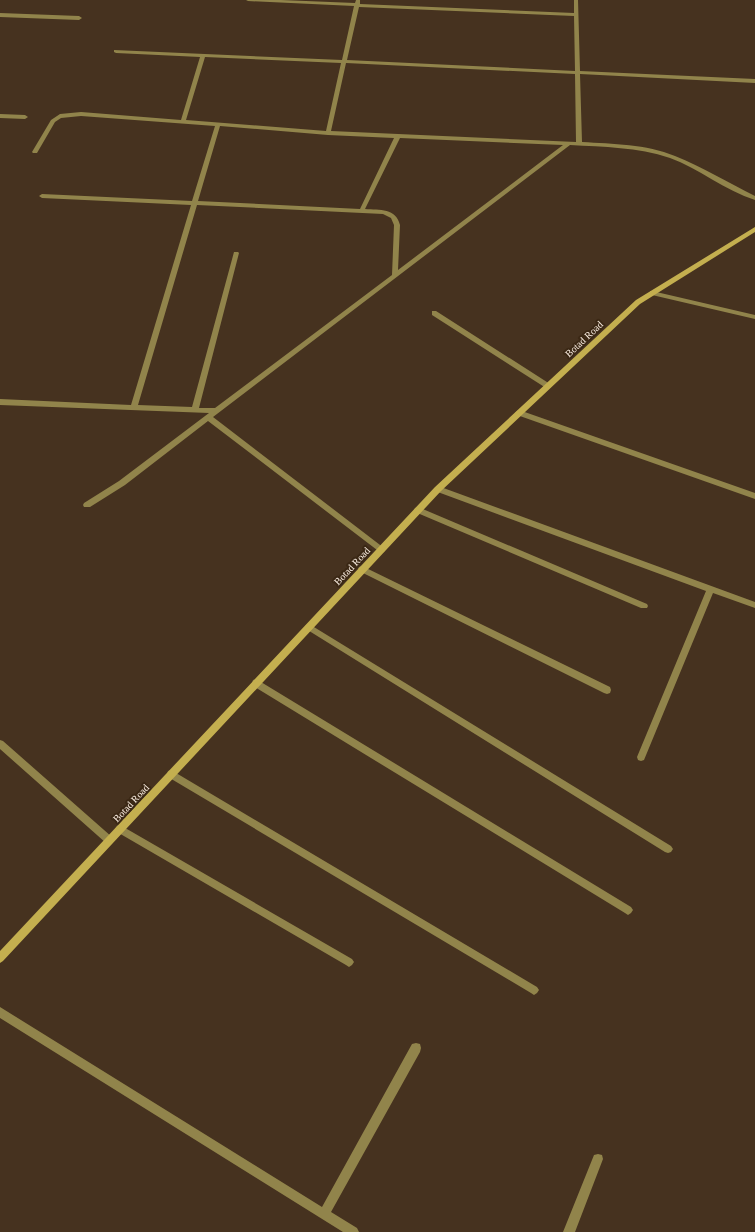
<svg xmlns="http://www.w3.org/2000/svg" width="755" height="1232" font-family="Georgia,serif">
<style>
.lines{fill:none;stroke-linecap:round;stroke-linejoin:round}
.lane{fill:#91844b;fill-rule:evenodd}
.street{fill:#91844b;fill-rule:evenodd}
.secondary{fill:#c4af4f;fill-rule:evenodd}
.labels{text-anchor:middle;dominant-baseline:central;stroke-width:4;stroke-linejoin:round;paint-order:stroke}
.street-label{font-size:10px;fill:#fbeee2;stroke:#3b2815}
</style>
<rect width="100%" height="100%" fill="#46321f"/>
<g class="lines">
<!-- lane -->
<path class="lane" d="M418 507 647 604 648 606 647 608H641L415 512 414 510 415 508Z
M362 566 610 687 611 690 610 693 607 694 604 693 359 571 358 569 359 567Z
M309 624 671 846 673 849 671 852 668 853 665 852 306 629 305 627 306 625Z
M256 679 631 907 633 910 631 913 628 915 625 913 253 686 252 683 253 680Z
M171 770 537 987 539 990 537 993 534 995 531 993 168 777 167 774 168 771Z
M120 825 352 959 354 962 352 965 349 967 346 965 117 832 115 829 117 826Z"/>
<!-- street -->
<path class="street" d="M246 0H281L355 3 356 0H360V4L574 13V0H578L580 71 755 79V83L580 74 582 142C613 144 646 144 675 156 702 167 729 183 755 196V200C726 191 698 168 670 158 637 147 604 147 570 145L213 417 384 548 385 550 384 552 381 553 208 421 125 485 90 507H84L83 505 84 503 119 481 209 413 0 405V399L131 405 191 205 42 198 39 196 42 194 192 201 215 126 81 116 61 118 55 122 37 153H33L32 152 51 120 60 114 81 112 181 120 200 57 116 53 114 52V50L342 60 354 6 248 1ZM359 7 574 16 575 71 347 60ZM205 57 341 63 326 131 186 120ZM346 63 575 74 576 142 331 131ZM220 126 328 135 394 138 360 209 198 201ZM400 138 563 145 398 270 400 225C396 208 380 210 365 209ZM197 205 383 214 391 218 394 225 392 275 215 408H199L239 253 238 252H234L192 407 138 405Z
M0 13 79 16 82 18 79 20 0 17Z
M0 114 25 115 28 117 25 119 0 118Z
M650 291H652L755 315V319L652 295H650Z
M432 311H436L550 384 551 386 550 388H546L432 315Z
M519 410 755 493V499L517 415 515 413 517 411Z
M438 486 755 602V608L713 593 644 760 641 761 638 760 637 757 706 591 435 491 434 489Z
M0 740 3 741 112 837 114 840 112 843 109 844 106 843 0 749Z
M0 1007 322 1207 412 1044 416 1043 420 1044 421 1048 420 1052 331 1212 357 1228 359 1232H343L0 1018Z
M598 1154 602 1155 603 1159 575 1232H563L594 1155Z"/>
<!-- secondary -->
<path class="secondary" d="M755 227V232L640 304 441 491 3 961 0 963V951L435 487 636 300Z"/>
</g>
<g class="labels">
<!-- street labels -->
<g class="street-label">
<text transform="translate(584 339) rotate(-43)">Botad Road</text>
<text transform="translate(352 566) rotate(-47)">Botad Road</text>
<text transform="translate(131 803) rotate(-47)">Botad Road</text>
</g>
</g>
</svg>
